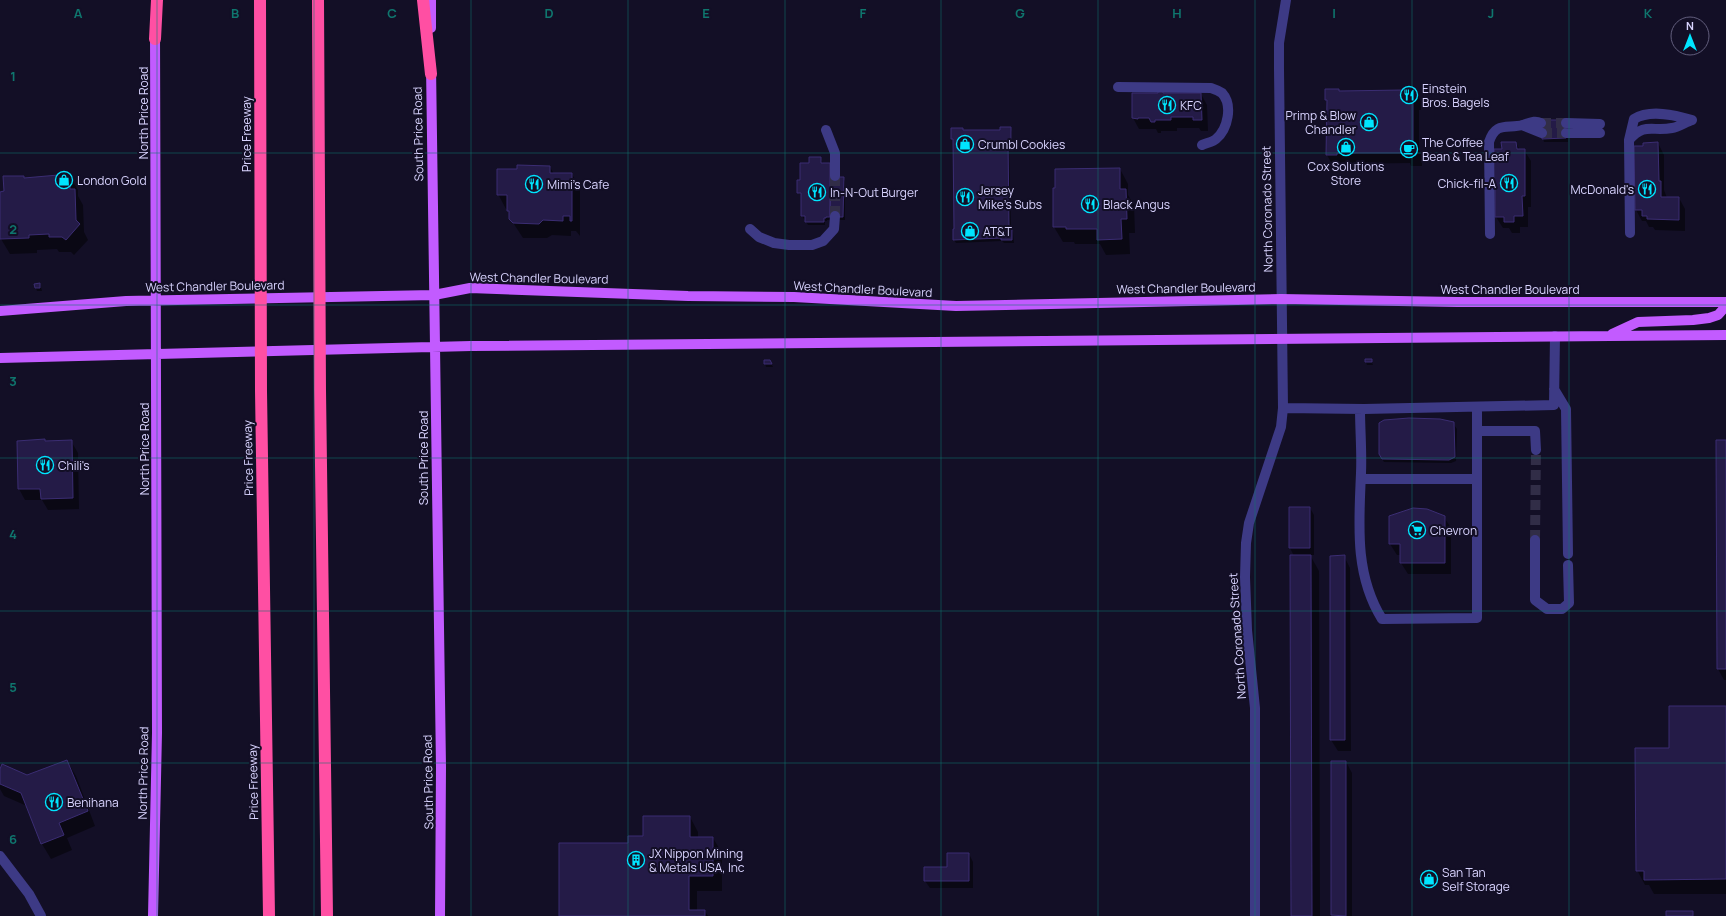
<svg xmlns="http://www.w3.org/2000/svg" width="1726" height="916" font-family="Manrope,sans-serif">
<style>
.shadow{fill:#0007}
.building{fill:#241b47;stroke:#3b2d73}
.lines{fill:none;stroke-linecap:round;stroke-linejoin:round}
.minor-tunnel{stroke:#312d47;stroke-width:10;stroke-dasharray:10 5;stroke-linecap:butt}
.minor{stroke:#3d3a85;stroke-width:10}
.major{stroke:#c25bff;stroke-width:10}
.highway{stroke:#ff4fa3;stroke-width:12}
.grid{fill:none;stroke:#0f766e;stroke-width:1;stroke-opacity:0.55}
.labels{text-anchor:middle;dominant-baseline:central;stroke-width:4;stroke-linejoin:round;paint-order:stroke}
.poi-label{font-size:12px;fill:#d9d4ff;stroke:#130f26;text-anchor:start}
.street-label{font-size:12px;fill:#d9d4ff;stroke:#130f26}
.grid-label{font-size:13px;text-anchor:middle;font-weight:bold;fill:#0f766e;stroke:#130f26;stroke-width:4;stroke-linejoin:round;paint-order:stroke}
</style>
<rect width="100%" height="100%" fill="#130f26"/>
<!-- shadow -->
<path class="shadow" d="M1414 89 1421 101V110H1419V150L1422 155V166H1411L1410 163 1343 164V166H1333L1327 155 1328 103 1326 90H1338L1340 92 1404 91Z
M1162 91 1164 94H1201L1207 105 1208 131H1201L1199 128H1177V131H1161V133H1158L1156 129H1139L1133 118Z
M1567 124 1568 142H1544L1543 138Z
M1010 128 1012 132V143L1009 144 1011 228 1013 232 1014 243H1004L1002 241 956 243 954 240 955 230 954 143 952 129 964 131H1001Z
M1516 143 1520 150H1524L1531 161V207H1528V227H1520V233H1512L1509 228H1503L1496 217V192L1494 188 1503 150Z
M1658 143 1664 155V190L1667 198H1679L1685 209V231L1655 230 1653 227H1649L1646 221H1642L1636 210 1644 147Z
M820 158 832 178H843L845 181V220H827V221H825V225H808L802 216V196L798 192 801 181 810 164Z
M550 167 554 174H572L580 189V236L576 231H571V236L552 235 547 238H523L510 218 508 209H506L498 194 518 170Z
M1120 169 1128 184V195L1134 205 1135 233H1129L1130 254 1106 255 1100 244H1075L1074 242H1063L1054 227V189Z
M69 175 78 190V196L83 205 84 232 88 240 74 255 71 252H59L57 249 37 250V253L10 254 1 239 0 193 5 192 24 177 25 179Z
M40 284 42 291H37L36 288Z
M1371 360 1373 365H1367L1366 362Z
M770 361 773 367H766L765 363Z
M1452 422 1457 429 1456 461 1451 463 1384 462 1382 459Z
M31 441H71L78 453 79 509 48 510 42 500H25L19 489 18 442Z
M1726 441V680H1724L1718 669Z
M1310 508 1314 515V555H1310L1319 571 1320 916H1292L1294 556 1290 548Z
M1390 516 1444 517 1451 528V574H1408L1401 563V555H1397L1390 544Z
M1344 556 1350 568 1351 751H1338L1331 740Z
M1726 707V894H1654L1649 885H1645L1637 870 1670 749Z
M67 761 76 776 95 826 67 838 72 850 51 859 42 844 27 806 4 796 0 789V772L27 776Z
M1346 762 1352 773V916H1333Z
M690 817 698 832V838H713L722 853V891H697V911H705L708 916H560L629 844Z
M969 854 973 862V888H930L925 881Z"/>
<!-- building -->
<path class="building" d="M1403 88H1415V99H1413V143H1416V155H1404L1403 153H1337V155H1326L1327 100H1325V89H1339V91L1403 90Z
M1158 90H1163V93H1201L1202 120H1193V117H1171V120H1155V122H1151L1149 118H1138V119L1132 118V93H1158Z
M1541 120H1566V138L1542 139Z
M1000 127H1011V140H1008L1009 227H1012V240H1001V238L953 240V229H954L953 139H951V128H963V130H1000Z
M1501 142H1516L1517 149H1525V196H1522L1523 216H1514V222H1504V217H1495V189H1493L1494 149H1502Z
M1658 142 1659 181H1661V197H1679V220L1647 219V216H1642V210H1635L1634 146H1643V143Z
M809 157H821V163H830V217H826V218H824V222H805V216H801V193H797V180H800V163H809Z
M517 165 550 166V173H572V221H570V216H563V221L543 220 539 224 513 223 509 219V211H507V195H497V169H517Z
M1120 168V189H1126L1127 219H1121L1122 239 1097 240V229H1066V227H1053V188H1055V169Z
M70 174V189H75L76 220 80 224 66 240 62 237H49V234L29 235V238L0 239V192L4 191 3 176H24V178Z
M831 177H844L843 217H830Z
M40 283V288H35L34 284Z
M1365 359H1372V362H1365Z
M764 360H770L772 364H764Z
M1409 418 1440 419 1454 422 1455 457 1449 460 1382 459 1379 454V423L1384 420Z
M45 439V441L72 440 73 498 41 499 40 489H18L17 441Z
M1716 440H1726V669H1717Z
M1289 507H1310V548H1289Z
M1413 508 1427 509 1445 516V563H1400V544H1389V516Z
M1290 555H1311L1312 916H1291Z
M1345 555V740H1330V556Z
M1669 706H1726V879L1644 880V871H1636L1635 748H1669Z
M67 760 88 811 59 823 64 835 41 844 21 793 0 784V769L2 764 27 775Z
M1331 761H1346V916L1331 915Z
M643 816H690V837H713V876H689V910H705V916H559V843H628V836H643Z
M947 853H969V881H924V867H947Z
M1666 911H1693V916H1666Z"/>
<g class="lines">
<!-- minor-tunnel -->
<path class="minor-tunnel" d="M1541 123H1566
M1542 133H1566
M835 176V216
M1535 540 1536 450"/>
<!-- minor -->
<path class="minor" d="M1118 87 1211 88C1214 89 1219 91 1222 93 1233 105 1228 129 1216 139 1213 142 1206 143 1202 145
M1566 123 1600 124
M1522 125 1542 133
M826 130 835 153V176
M1566 133H1600
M1629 140C1645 122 1652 132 1672 128 1678 127 1686 122 1692 120
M750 229 759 237 774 243 789 245H812L823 241 834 229 835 216
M1630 233 1629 140 1634 119C1650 109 1675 115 1692 120
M1490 234 1489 142C1496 121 1507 129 1523 125 1530 123 1534 120 1541 123
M1554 389 1566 409 1568 554
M1283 408 1364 409 1554 405 1555 336
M1360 409C1360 430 1362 452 1361 473 1359 523 1354 574 1382 619L1477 618V407
M1477 431H1535L1536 450
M1361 479H1477
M1535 540V600L1547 609H1562L1569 603 1568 565
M0 856 29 894 41 916
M1255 916V708L1247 630 1245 577 1246 543 1249 523 1281 427 1283 408 1279 69V43L1286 0"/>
<!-- major -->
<path class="major" d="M431 0V28
M431 66 441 767 440 916
M0 311 126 301 434 295 470 288 688 296 794 297 956 306 1281 299 1457 302H1726
M1612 334 1638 322 1693 320 1709 318 1718 315 1726 306
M0 358 471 346 1726 335
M153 916 157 733 155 32"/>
<!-- highway -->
<path class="highway" d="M260 0 261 391 269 916
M318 0 320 390 327 916
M423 0 431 74
M155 39 157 0"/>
</g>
<!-- grid -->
<path class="grid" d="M157 0V916M314 0V916M471 0V916M628 0V916M785 0V916M941 0V916M1098 0V916M1255 0V916M1412 0V916M1569 0V916M0 153H1726M0 305H1726M0 458H1726M0 611H1726M0 763H1726"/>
<!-- icons -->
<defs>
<g id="restaurant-ring" transform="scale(0.9)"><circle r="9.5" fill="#130f26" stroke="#00e5ff" stroke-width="1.5"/><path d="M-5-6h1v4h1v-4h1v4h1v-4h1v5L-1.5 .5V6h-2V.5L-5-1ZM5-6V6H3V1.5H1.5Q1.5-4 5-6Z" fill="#00e5ff"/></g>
<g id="shop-ring" transform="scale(0.9)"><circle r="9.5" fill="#130f26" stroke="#00e5ff" stroke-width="1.5"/><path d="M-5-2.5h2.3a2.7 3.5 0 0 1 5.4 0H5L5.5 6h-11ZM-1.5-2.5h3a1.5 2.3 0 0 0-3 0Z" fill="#00e5ff"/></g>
<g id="cafe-ring" transform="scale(0.9)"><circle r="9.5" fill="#130f26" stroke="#00e5ff" stroke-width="1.5"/><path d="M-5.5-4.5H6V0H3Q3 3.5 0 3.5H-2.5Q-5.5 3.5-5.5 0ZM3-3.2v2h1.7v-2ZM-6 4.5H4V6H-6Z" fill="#00e5ff"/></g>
<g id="supermarket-ring" transform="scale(0.9)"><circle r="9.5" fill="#130f26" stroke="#00e5ff" stroke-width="1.5"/><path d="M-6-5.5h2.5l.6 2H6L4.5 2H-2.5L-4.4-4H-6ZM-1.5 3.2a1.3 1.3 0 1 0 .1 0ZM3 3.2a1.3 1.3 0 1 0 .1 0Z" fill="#00e5ff"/></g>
<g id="building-ring" transform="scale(0.9)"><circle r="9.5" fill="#130f26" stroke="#00e5ff" stroke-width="1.5"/><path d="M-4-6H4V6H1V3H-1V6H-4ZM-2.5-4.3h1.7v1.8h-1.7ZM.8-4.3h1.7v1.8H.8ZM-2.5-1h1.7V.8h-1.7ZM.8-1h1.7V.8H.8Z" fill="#00e5ff"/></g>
</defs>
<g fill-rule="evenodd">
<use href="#restaurant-ring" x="1409" y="95"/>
<use href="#restaurant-ring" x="1167" y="105"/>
<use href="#shop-ring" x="1369" y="122"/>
<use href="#shop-ring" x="965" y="144"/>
<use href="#shop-ring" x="1346" y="147"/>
<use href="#cafe-ring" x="1409" y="149"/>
<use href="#shop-ring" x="64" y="180"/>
<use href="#restaurant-ring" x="1509" y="183"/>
<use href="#restaurant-ring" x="534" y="184"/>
<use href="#restaurant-ring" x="1647" y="189"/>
<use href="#restaurant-ring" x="817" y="192"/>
<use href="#restaurant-ring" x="965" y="197"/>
<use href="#restaurant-ring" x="1090" y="204"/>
<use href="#shop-ring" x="970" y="231"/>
<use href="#restaurant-ring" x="45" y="465"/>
<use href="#supermarket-ring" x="1417" y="530"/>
<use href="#restaurant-ring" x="54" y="802"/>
<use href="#building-ring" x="636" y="860"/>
<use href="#shop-ring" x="1429" y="879"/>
</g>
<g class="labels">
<!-- poi labels -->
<g class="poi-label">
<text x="1422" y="88">Einstein<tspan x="1422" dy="14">Bros. Bagels</tspan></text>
<text x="1180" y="105">KFC</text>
<text x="1356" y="115" text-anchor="end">Primp &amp; Blow<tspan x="1356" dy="14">Chandler</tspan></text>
<text x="1422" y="142">The Coffee<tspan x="1422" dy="14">Bean &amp; Tea Leaf</tspan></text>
<text x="978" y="144">Crumbl Cookies</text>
<text x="1346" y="166" text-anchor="middle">Cox Solutions<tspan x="1346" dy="14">Store</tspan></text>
<text x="77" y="180">London Gold</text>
<text x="1496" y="183" text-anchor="end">Chick-fil-A</text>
<text x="547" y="184">Mimi's Cafe</text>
<text x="1634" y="189" text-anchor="end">McDonald's</text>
<text x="978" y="190">Jersey<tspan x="978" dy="14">Mike's Subs</tspan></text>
<text x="830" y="192">In-N-Out Burger</text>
<text x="1103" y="204">Black Angus</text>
<text x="983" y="231">AT&amp;T</text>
<text x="58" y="465">Chili's</text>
<text x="1430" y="530">Chevron</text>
<text x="67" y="802">Benihana</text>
<text x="649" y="853">JX Nippon Mining<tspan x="649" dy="14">&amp; Metals USA, Inc</tspan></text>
<text x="1442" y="872">San Tan<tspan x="1442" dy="14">Self Storage</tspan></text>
</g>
<!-- street labels -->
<g class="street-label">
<text transform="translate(143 113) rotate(-90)">North Price Road</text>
<text transform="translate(246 134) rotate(-90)">Price Freeway</text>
<text transform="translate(418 134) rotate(-91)">South Price Road</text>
<text transform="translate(1267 209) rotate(-91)">North Coronado Street</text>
<text transform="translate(539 278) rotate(1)">West Chandler Boulevard</text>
<text transform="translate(215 286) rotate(-1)">West Chandler Boulevard</text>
<text transform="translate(1186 288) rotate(-1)">West Chandler Boulevard</text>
<text transform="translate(863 289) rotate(3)">West Chandler Boulevard</text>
<text x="1510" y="289">West Chandler Boulevard</text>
<text transform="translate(144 449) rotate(-90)">North Price Road</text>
<text transform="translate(248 458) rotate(-91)">Price Freeway</text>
<text transform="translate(423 458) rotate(-90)">South Price Road</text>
<text transform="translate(1237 636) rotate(-94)">North Coronado Street</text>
<text transform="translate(143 773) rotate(-89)">North Price Road</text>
<text transform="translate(253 782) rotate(-91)">Price Freeway</text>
<text transform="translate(428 782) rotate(-91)">South Price Road</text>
</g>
</g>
<g class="grid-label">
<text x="78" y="18">A</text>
<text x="235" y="18">B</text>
<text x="392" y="18">C</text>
<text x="549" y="18">D</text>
<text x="706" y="18">E</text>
<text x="863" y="18">F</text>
<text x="1020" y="18">G</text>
<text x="1177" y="18">H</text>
<text x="1334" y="18">I</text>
<text x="1491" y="18">J</text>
<text x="1648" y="18">K</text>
<text x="13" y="81">1</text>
<text x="13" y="234">2</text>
<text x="13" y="386">3</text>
<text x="13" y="539">4</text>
<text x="13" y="692">5</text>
<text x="13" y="844">6</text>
</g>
<!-- north arrow -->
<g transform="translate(1690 36)"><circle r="19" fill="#130f26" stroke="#625e7d"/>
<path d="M0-3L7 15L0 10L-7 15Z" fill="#00e5ff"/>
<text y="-6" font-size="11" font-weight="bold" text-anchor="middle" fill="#d9d4ff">N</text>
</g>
</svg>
